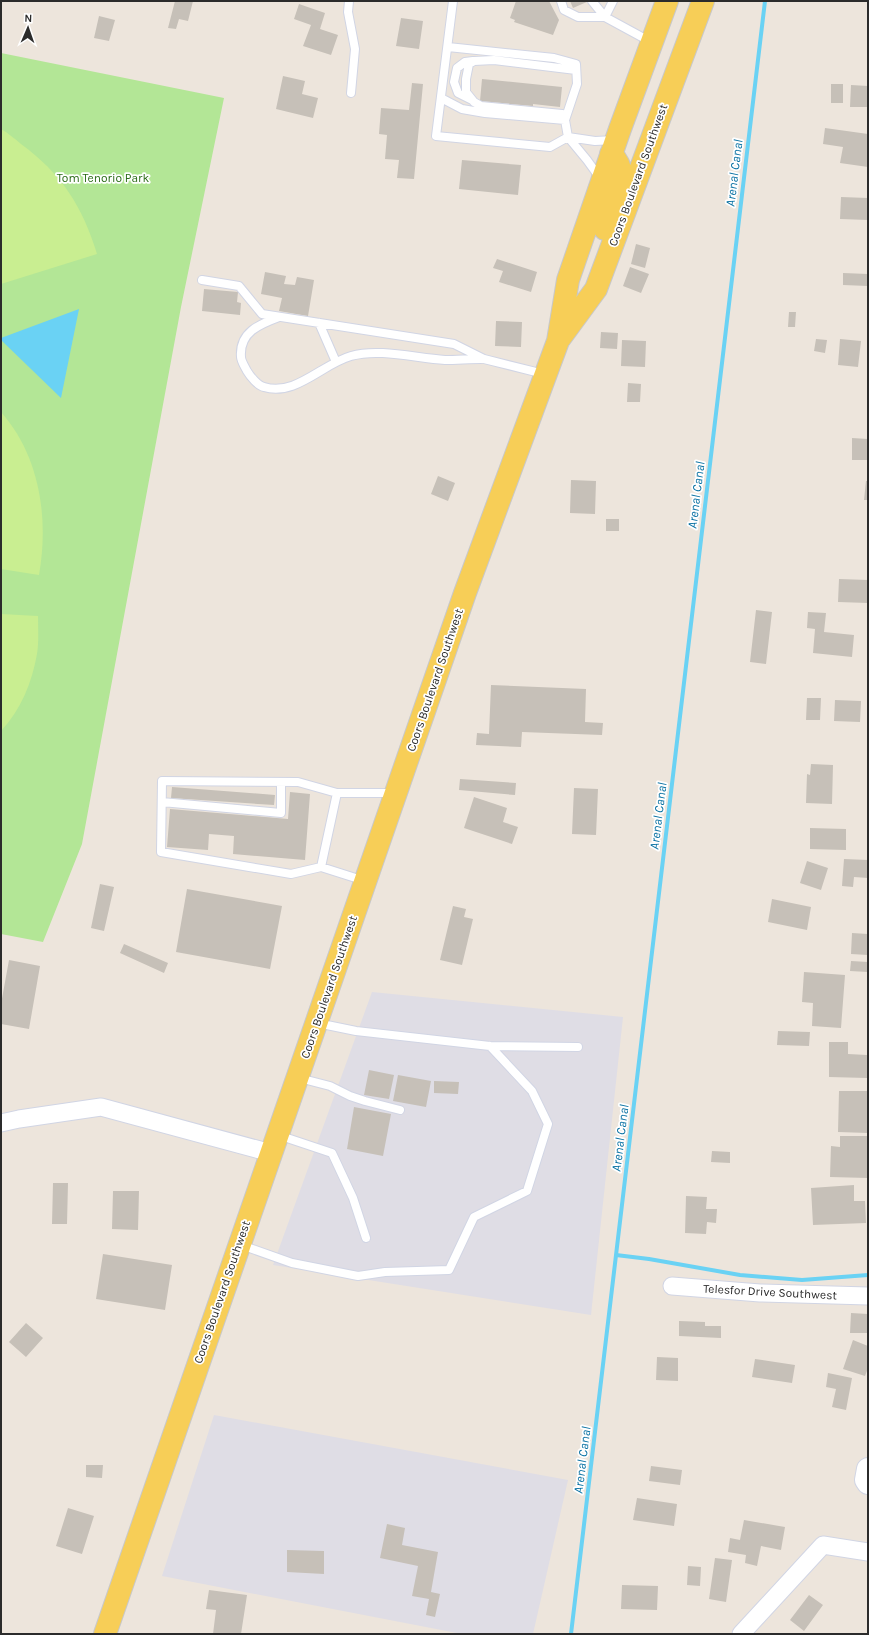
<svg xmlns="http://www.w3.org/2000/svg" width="869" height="1635" font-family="Karla,sans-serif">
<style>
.industrial{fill:#dfdde5}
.green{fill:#b3e696}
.pitch{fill:#c9ee91}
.water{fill:#6ad2f4}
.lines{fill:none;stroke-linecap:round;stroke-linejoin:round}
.stream{stroke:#6ad2f4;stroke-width:4}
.building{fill:#c6c0b8}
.lane-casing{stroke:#d1d5e4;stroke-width:10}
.street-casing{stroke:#d1d5e4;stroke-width:19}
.secondary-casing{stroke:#d1d5e4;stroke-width:24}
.primary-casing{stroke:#c8c8c8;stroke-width:24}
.lane{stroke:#fff;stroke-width:8}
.street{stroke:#fff;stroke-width:17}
.secondary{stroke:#fff;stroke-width:22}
.primary{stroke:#f7ce57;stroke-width:22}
.labels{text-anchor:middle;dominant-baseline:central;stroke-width:3.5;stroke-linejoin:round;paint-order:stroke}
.street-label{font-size:12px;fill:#2b2b2b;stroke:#fff}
.park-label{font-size:12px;fill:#2a6b17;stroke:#fff}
.water-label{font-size:13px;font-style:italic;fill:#0770a2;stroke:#fff}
</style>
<rect width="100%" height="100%" fill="#ede5dc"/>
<!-- industrial -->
<path class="industrial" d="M372 992 623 1017 591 1315 273 1265Z
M214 1415 568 1480 533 1634H462L162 1576Z"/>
<!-- green -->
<path class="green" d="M1 53 224 98 181 307 82 844 43 942 1 934Z"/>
<!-- pitch -->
<path class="pitch" d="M1 129C8 133 15 139 21 144 61 173 83 207 97 254L1 284Z
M1 412C40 456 49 518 39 575L1 569Z
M1 614 38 616C38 628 39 642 37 654 32 682 21 710 1 731Z"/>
<!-- water -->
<path class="water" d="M79 309 61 398 1 340V338Z"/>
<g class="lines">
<!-- stream -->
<path class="stream" d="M616 1255 649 1259 740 1275 802 1280 868 1275
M571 1634 765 1"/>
</g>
<!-- building -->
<path class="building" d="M175 1H193L188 21 179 19 176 29 168 28Z
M516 1H549L559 20 553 35 514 22 515 20 510 18Z
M570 1H589L573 8Z
M299 4 325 13 320 29 338 35 331 55 303 46 311 25 294 19Z
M99 16 115 20 109 41 94 38Z
M401 18 423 21 419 49 396 46Z
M283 76 305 81 302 94 318 98 313 118 276 109Z
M482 79 562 87 560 107 533 104V106L480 101Z
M412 83 423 84 414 179 397 178 399 160 385 159 387 135 379 134 381 108 409 110Z
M831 84H843V103H831Z
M851 85 868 86V107H850Z
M825 128 868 134V167L840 163 843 147 823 144Z
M462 160 521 165 518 195 459 189Z
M841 197 868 198V220L840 219Z
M636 244 650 248 645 268 631 264Z
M497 259 537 272 531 292 499 282 503 271 493 268Z
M630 267 649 274 641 293 623 286Z
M265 272 286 276 284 284 295 285 297 277 314 280 308 316 279 311 282 298 261 294Z
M843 273 868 274V286L843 285Z
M204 289 238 292 237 302 241 303 240 315 202 311Z
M789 312H796L795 327H788Z
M496 321 522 322 521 347 495 346Z
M601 332 618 333 617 349 600 348Z
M816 339 827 340 825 353 814 351Z
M840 339 861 341 858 367 838 365Z
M622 340 646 341 645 367 621 366Z
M628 383 641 384 640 402H627Z
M852 438 868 439V460H852Z
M438 476 455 483 448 501 431 494Z
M571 480 596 481 595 514 570 513Z
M866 481H868V500H864Z
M606 519H619V531H606Z
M839 579 868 580V603L838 602Z
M756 610 772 612 766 664 750 662Z
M808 612 826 613 824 632 854 635 852 657 813 653 815 629 807 628Z
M491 685 586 689 585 722 603 723 602 735 522 732 521 747 476 745 477 733 489 734Z
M807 698H821L820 720H806Z
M835 700 861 701 860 722 834 721Z
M811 764 833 765 832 804 806 803 807 774 810 775Z
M460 779 516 783 515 795 459 790Z
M172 787 275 795 274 805 171 798Z
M574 788 598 789 596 835 572 834Z
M290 792 310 794 305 860 233 854 234 836 209 834 208 850 167 847 170 809 288 819Z
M474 797 507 808 503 822 518 827 512 844 464 828Z
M810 828 846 829V850L810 849Z
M844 859 868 860V878L854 877 853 887 842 886Z
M807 861 828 868 821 890 800 883Z
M100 884 114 887 104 931 91 928Z
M187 889 282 906 270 969 176 952Z
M772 899 811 907 807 930 768 922Z
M453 906 466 909 464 917 473 919 462 965 440 960Z
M852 933 868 934V955L851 954Z
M124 944 168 963 164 973 120 953Z
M9 960 40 966 29 1029 1 1024V1004Z
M851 961 868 962V972L850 971Z
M804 972 845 975 841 1028 812 1026 813 1003 802 1002Z
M778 1031 810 1032 809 1046 777 1045Z
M829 1042H848V1054L867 1055V1078L829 1077Z
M369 1070 394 1075 389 1099 364 1095Z
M398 1075 431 1081 426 1107 393 1101Z
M434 1081 459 1082 458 1094 434 1093Z
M839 1091H868V1133L838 1132Z
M354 1107 391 1114 383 1156 347 1149Z
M840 1136H868V1178L830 1177 831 1146 840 1147Z
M712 1151 730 1152V1163L711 1162Z
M53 1183H68L67 1224H52Z
M854 1185V1201H865L866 1223 813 1225 811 1188Z
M113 1191H139L138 1230 112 1229Z
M686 1196 707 1197 706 1209H717L716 1223 707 1222 706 1234 685 1233Z
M103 1254 172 1265 165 1310 96 1299Z
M851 1313 868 1314V1333H850Z
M679 1321 705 1322V1326H721V1338L679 1336Z
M26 1323 43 1338 26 1357 9 1342Z
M853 1340 868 1346V1368L865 1376 843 1369Z
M657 1357 678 1358V1381L656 1380Z
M755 1359 795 1365 792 1383 752 1377Z
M828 1373 852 1378 846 1410 832 1407 836 1389 826 1387Z
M86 1465H103L102 1478 86 1477Z
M651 1466 682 1470 680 1485 649 1481Z
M637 1498 677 1504 674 1526 633 1520Z
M68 1508 94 1516 82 1554 56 1546Z
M744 1520 785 1527 781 1550 761 1546 757 1566 745 1563 746 1555 728 1552 730 1538 740 1540Z
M387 1524 405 1528 402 1545 438 1552 431 1592 440 1594 435 1617 426 1615 429 1599 412 1596 418 1566 380 1558Z
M287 1550 324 1551V1574L287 1572Z
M715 1558 732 1560 726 1602 709 1599Z
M688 1566 701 1567 700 1586 687 1585Z
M622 1585 658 1586 657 1610 621 1609Z
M209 1590 247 1595 241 1634H213L216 1610 206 1609Z
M809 1595 823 1605 804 1631 790 1620Z"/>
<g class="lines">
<!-- lane casing -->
<g class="lane-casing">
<path id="lane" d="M349 1 348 12 355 49 351 93
M453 1 436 136 550 147 568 137 595 141 615 140
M561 1 564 10 578 17H605
M592 1 605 17
M613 1 605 17 651 42
M441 98 462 109 485 113 565 120 577 84 576 64 554 58 448 47
M472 100 458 93 454 82 457 68 465 62 473 61
M562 114 481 106 474 102 466 92V79L469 64 474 61 494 60 576 70
M565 120 568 137 587 160 600 178
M202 280 239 286 262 314 454 344 484 359 544 374
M279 317C260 324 239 332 241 357 241 361 245 367 247 371 250 376 258 386 264 387 295 397 322 364 351 356 379 348 415 358 445 360 457 360 469 359 481 359
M319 323 336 362
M162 802 281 813V783
M321 867 337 793
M365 881 321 867 291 874 161 852 162 781 298 782 337 793H395
M317 1023 356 1031 490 1046 578 1047
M299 1078 330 1086 350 1096 365 1101 400 1110
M278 1135 332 1153 353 1198 366 1238
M241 1245 292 1263 358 1276 385 1272 449 1270 474 1217 527 1191 548 1124 532 1091 490 1046"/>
</g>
<!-- street casing -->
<g class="street-casing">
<path id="street" d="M1 1123 19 1119 101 1107 271 1153
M672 1286 760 1293 868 1296
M741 1634 823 1545 868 1552"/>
</g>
<!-- secondary casing -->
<g class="secondary-casing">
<path id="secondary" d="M868 1469 866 1480 868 1483"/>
</g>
<!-- primary casing -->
<g class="primary-casing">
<path id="primary" d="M605 229 621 175C620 166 618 161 611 154
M560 338 596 289 703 1
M105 1634 465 593 558 341 568 280 620 129 667 1"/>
</g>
<!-- lane -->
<use href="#lane" class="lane"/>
<!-- street -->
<use href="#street" class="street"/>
<!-- secondary -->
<use href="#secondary" class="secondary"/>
<!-- primary -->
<use href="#primary" class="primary"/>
</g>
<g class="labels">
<!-- street labels -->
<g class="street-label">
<text transform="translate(638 175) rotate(-70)">Coors Boulevard Southwest</text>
<text transform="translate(435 680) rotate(-71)">Coors Boulevard Southwest</text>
<text transform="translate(329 987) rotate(-71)">Coors Boulevard Southwest</text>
<text transform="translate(222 1292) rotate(-71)">Coors Boulevard Southwest</text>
<text transform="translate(770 1292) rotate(3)">Telesfor Drive Southwest</text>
</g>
<!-- park labels -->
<g class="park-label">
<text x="103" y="178">Tom Tenorio Park</text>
</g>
<!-- water labels -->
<g class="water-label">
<text transform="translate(734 173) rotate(-83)">Arenal Canal</text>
<text transform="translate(696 495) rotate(-83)">Arenal Canal</text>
<text transform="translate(658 816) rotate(-83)">Arenal Canal</text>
<text transform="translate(620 1138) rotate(-83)">Arenal Canal</text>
<text transform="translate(582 1460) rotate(-83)">Arenal Canal</text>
</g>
</g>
<!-- border -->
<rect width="869" height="1635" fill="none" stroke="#2b2b2b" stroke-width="4"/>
<!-- north arrow -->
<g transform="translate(28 28) rotate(2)" stroke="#ffffff" stroke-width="3" paint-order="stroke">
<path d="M0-3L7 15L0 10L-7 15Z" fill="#2b2b2b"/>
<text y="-6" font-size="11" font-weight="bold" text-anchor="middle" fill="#2b2b2b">N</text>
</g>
</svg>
